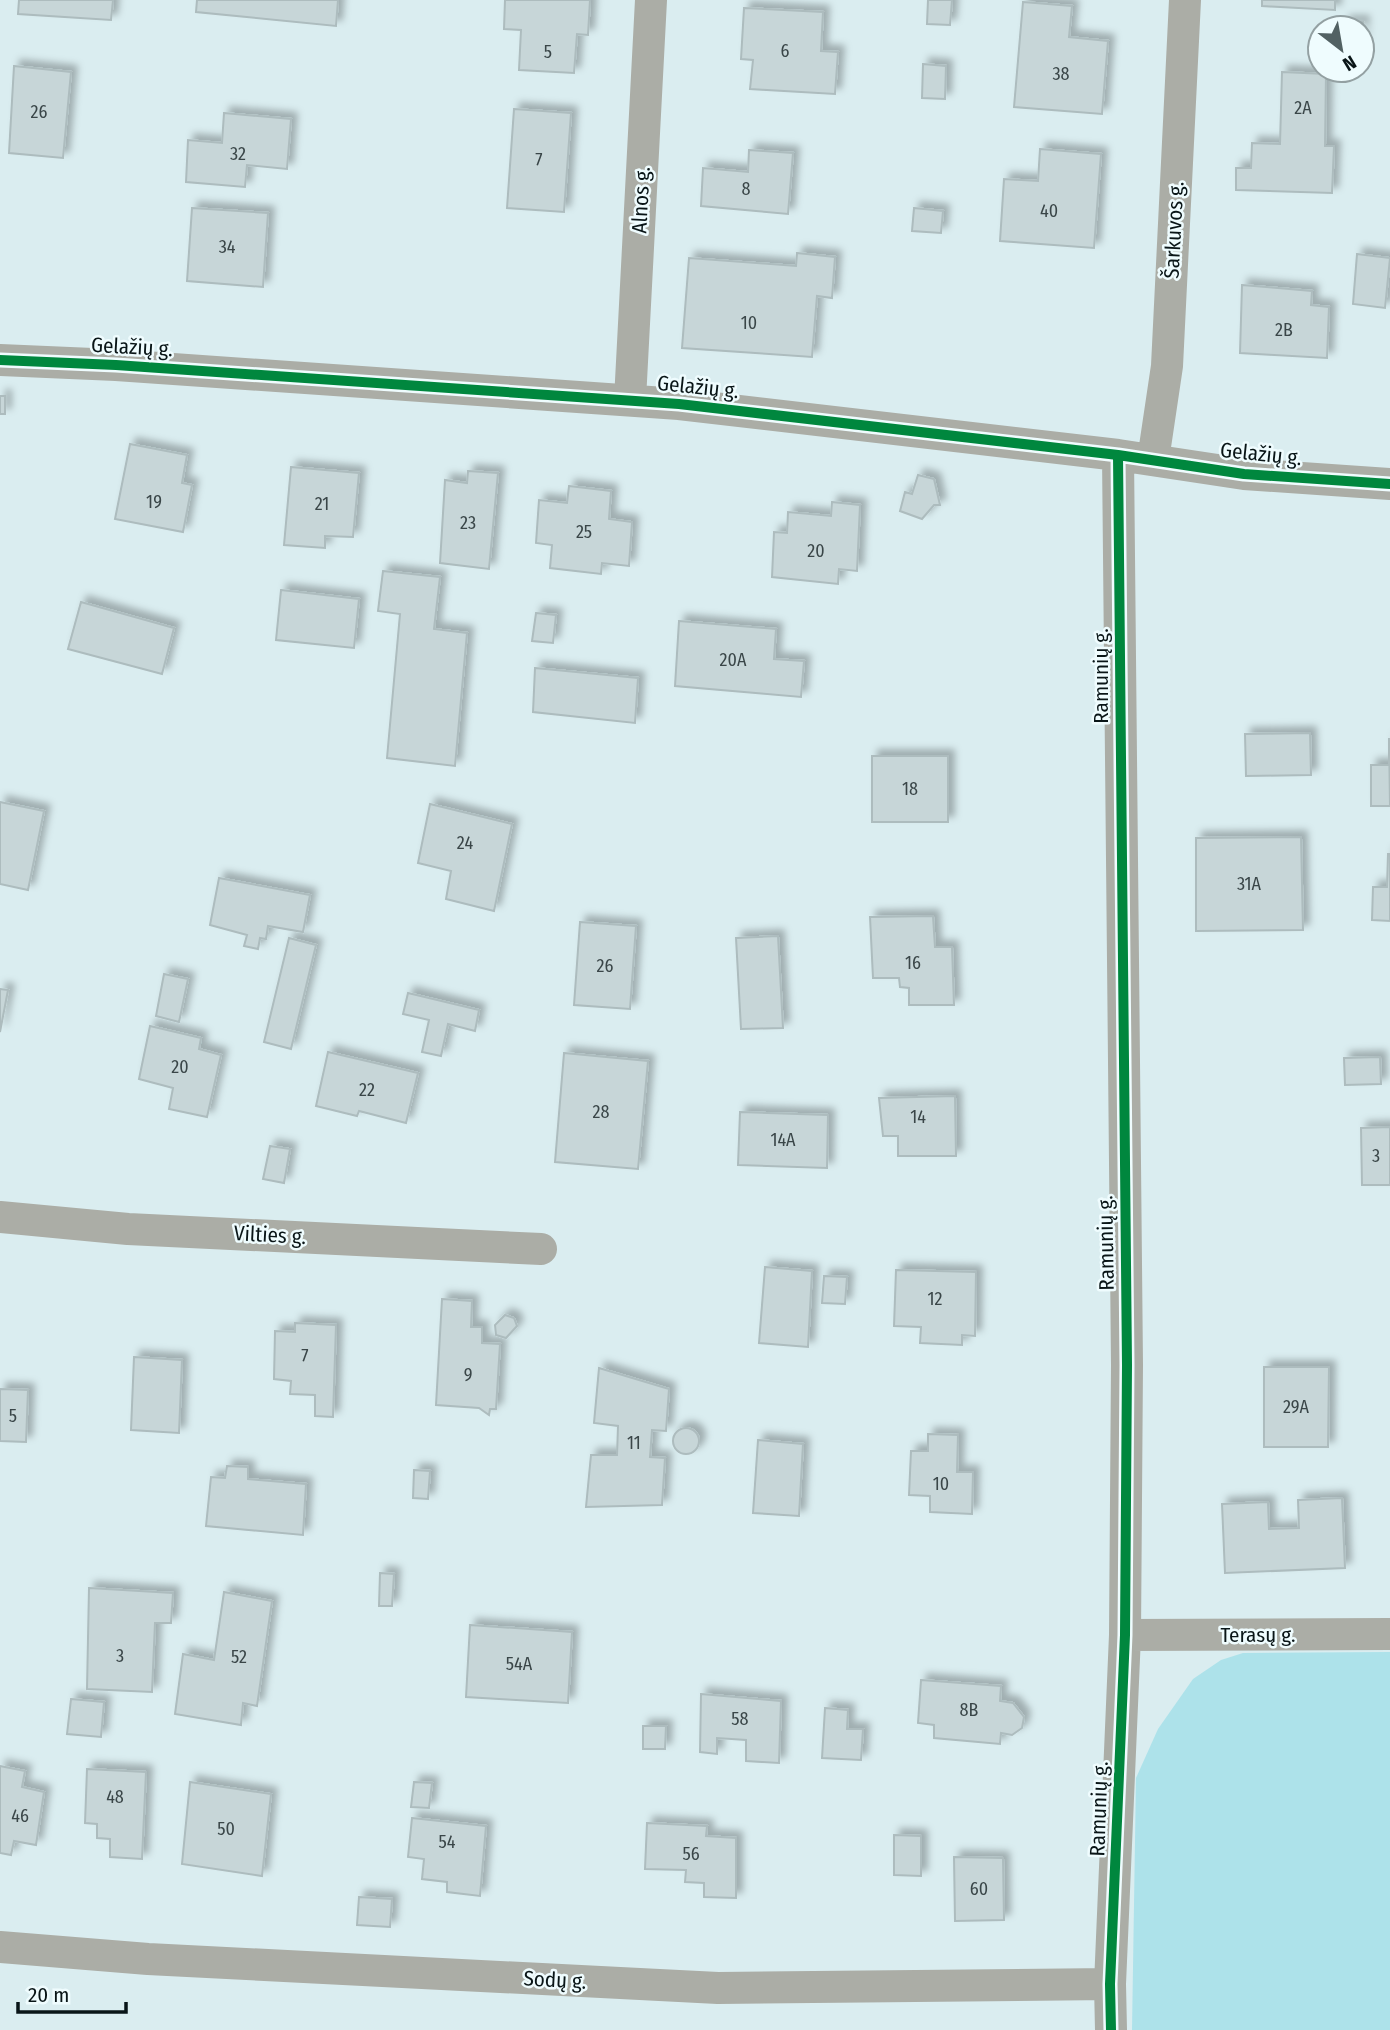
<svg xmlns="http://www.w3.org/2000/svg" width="1390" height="2030" font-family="'Fira Sans Condensed',sans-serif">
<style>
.green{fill:#ade2ea}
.building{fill:#c7d6d8;stroke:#adbcbe;stroke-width:2;filter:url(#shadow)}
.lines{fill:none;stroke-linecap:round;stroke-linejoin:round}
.minor{stroke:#abada6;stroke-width:32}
.cycleway-casing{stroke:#effcfe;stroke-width:15}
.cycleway{stroke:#00873e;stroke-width:10}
.labels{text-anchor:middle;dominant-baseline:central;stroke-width:5;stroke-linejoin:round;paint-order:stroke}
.number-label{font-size:18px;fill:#3a4648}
.street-label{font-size:21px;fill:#091517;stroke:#effcfe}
</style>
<defs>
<filter id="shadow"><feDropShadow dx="6" dy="-6" stdDeviation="3.5" flood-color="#0004"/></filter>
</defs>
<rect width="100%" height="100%" fill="#daedf0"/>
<!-- green -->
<path class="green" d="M1390 1652V2030H1132L1136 1778 1158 1729 1193 1679 1221 1660 1243 1653Z"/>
<!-- building -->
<path class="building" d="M19 0H113L111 20 18 14Z
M197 0H338L336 26 196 12Z
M505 0H590L588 35 577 34 574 73 519 70 521 30 504 29Z
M928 0H952L950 25 927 24Z
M1262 0H1335V10L1262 6Z
M1023 2 1072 6 1069 37 1108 41 1102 114 1014 107Z
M744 8 823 12 821 51 838 52 835 94 750 89 753 60 741 59Z
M1344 22H1363L1362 44V28H1344Z
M923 64 946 66 945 99 922 98Z
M14 66 71 72 63 158 9 153Z
M1282 72 1326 74 1325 146H1334L1332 193 1236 190V168H1251L1252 143 1280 144Z
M514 109 571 113 564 212 507 208Z
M224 113 291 119 287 169 247 165 245 187 186 182 188 140 222 143Z
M1040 149 1101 154 1094 248 1000 241 1004 179 1038 181Z
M749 150 793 153 788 214 701 206 703 168 748 172Z
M192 208 268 213 263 287 187 281Z
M914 208 943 211 941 233 912 231Z
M797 253 835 257 832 298 817 296 812 357 682 348 689 258 796 266Z
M1357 254 1390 258 1385 308 1353 304Z
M1242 285 1312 291 1311 305 1329 307 1327 358 1240 353Z
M0 396H5V414H0Z
M130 444 187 455 182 483 192 485 183 532 115 519Z
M291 467 359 473 353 537 325 536V548L284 545Z
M468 471 498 473 489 569 440 563 445 480 467 483Z
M918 475 934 479 940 505H934L922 519 900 511 905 492 912 494Z
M569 486 611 491 609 519 632 522 629 566 602 563 601 574 550 568 552 545 536 543 539 500 567 503Z
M832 502 860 505 857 571 839 569 838 584 772 577 774 532 787 533 788 512 831 516Z
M383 571 440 577 434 629 467 633 455 766 387 758 400 614 378 611Z
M281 590 359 599 354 648 276 640Z
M81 602 174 628 162 674 68 649Z
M536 613 556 615 553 643 532 641Z
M679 621 776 629 774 659 804 661 801 697 675 686Z
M535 668 638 678 635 723 533 712Z
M1310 733 1311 775 1246 776 1245 734Z
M1389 738 1390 806H1371V765H1389Z
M872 756H948V822H872Z
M0 802 44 811 28 890 0 884Z
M430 804 512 824 494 911 446 899 451 871 418 863Z
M1301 837 1303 930 1196 931V838Z
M1388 854H1390V921L1372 920 1373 887H1387Z
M219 878 310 895 303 932 268 926 266 939 260 938 258 949 244 946 247 935 210 925Z
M933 916 935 947H952L954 1005H909V988L900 987 899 978H873L870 917Z
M580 922 636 926 630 1009 574 1005Z
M778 936 783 1028 741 1029 736 938Z
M289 938 316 945 291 1049 264 1042Z
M164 974 188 979 179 1022 156 1016Z
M0 989 8 990 0 1032Z
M408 993 479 1010 475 1031 448 1024 441 1056 422 1052 429 1020 403 1014Z
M150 1026 201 1038 199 1049 221 1055 207 1117 169 1109 173 1088 139 1079Z
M328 1052 418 1073 406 1123 359 1111 357 1116 316 1106Z
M564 1053 648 1061 638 1169 555 1162Z
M1380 1057 1381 1084 1345 1085 1344 1058Z
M955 1096 956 1156H898V1136H883L879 1098Z
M740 1112 828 1115 827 1168 738 1165Z
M1390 1127V1185H1362L1361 1128Z
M270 1146 290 1149 284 1183 263 1179Z
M765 1267 812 1271 808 1347 759 1343Z
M896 1270 976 1272 975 1336 962 1335V1345L920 1343 921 1327 894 1326Z
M824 1276 847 1277 845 1304 822 1303Z
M442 1299 472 1301 471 1327H482V1343L500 1344 496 1409H490L489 1415 479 1408 436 1405Z
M505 1315 514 1318 517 1326 506 1338 496 1335 495 1325Z
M295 1323 336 1325 333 1417 315 1416V1395L290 1394 291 1381 274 1379 275 1331 295 1332Z
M134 1357 182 1360 179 1433 131 1430Z
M1264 1367H1329L1328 1447H1264Z
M599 1368 669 1389 666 1431 652 1430 650 1457 665 1458 662 1505 586 1507 591 1455H617L618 1426 594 1423Z
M0 1389 28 1390 26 1442 0 1441Z
M673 1441a13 13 0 1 1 26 0a13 13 0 1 1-26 0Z
M928 1434 958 1435 957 1472H973L972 1514 930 1512V1496L909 1495 911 1451H928Z
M758 1440 803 1444 799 1516 753 1513Z
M227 1466 248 1467V1479L306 1484 303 1535 206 1526 211 1477 225 1478Z
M414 1470 430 1471 428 1499 413 1498Z
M1342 1498 1345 1568 1225 1573 1222 1504 1268 1502 1269 1529 1299 1528 1298 1500Z
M380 1573 394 1574 392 1606H379Z
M89 1588 173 1593 171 1623H155L152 1692 87 1689Z
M224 1592 272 1601 257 1706 243 1703 241 1725 175 1714 183 1654 214 1660Z
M470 1625 572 1632 568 1703 466 1697Z
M921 1680 1001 1686 1000 1701 1013 1703 1024 1717 1022 1728 1012 1735 1001 1733 1000 1744 934 1738V1725L918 1723Z
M701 1694 781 1701 779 1763 746 1761V1740L717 1738V1754L700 1752Z
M71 1699 104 1702 101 1737 67 1734Z
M825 1708 848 1710 847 1729H863L861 1760 822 1758Z
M643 1726H666L665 1749H643Z
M0 1766 25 1771 22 1787 44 1792 36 1845 14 1841 11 1855 0 1853Z
M87 1769 146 1772 142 1859 110 1857V1839L97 1838V1824L85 1823Z
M190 1782 271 1794 262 1876 182 1864Z
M414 1782 432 1783 429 1808 411 1807Z
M412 1818 486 1826 480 1896 447 1892V1882L422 1879 424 1859 408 1857Z
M647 1823 707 1826 706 1836 736 1838V1898L704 1897V1883L685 1882 686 1870 645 1869Z
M894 1835 921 1836V1876L894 1875Z
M954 1857 1003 1858 1004 1920 955 1921Z
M359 1897 392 1899 390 1927 357 1925Z"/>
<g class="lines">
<!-- minor -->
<path class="minor" d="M0 360 116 365 679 404 1118 455 1244 474 1390 484
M630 400 651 0
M1153 460 1167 366 1185 0
M0 1217 128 1229 541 1249
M1125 1635 1390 1634
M0 1947 148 1959 718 1988 1110 1984
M1111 2030 1110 1984 1125 1635 1127 1365 1118 455"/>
<!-- cycleway casing -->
<g class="cycleway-casing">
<path id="cycleway" d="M0 360 116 365 679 404 1118 455 1244 474 1390 484
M1111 2030 1110 1984 1125 1635 1127 1365 1118 455"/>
</g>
<!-- cycleway -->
<use href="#cycleway" class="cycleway"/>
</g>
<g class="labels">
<!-- number labels -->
<g class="number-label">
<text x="785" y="51">6</text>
<text x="548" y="52">5</text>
<text x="1061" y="74">38</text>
<text x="1303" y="108">2A</text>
<text x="39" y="112">26</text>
<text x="238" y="154">32</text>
<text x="539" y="160">7</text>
<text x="746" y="189">8</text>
<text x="1049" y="211">40</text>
<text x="227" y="247">34</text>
<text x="749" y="323">10</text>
<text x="1284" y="330">2B</text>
<text x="154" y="502">19</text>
<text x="322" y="504">21</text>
<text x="468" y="523">23</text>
<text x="584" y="532">25</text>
<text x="816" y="551">20</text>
<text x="733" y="660">20A</text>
<text x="910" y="789">18</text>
<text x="465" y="843">24</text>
<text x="1249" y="884">31A</text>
<text x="913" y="963">16</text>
<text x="605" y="966">26</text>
<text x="180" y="1067">20</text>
<text x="367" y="1090">22</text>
<text x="601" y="1112">28</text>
<text x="918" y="1117">14</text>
<text x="783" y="1140">14A</text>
<text x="1376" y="1156">3</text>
<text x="935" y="1299">12</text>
<text x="305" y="1356">7</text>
<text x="468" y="1375">9</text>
<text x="1296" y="1407">29A</text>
<text x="13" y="1416">5</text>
<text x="634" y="1443">11</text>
<text x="941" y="1484">10</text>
<text x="120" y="1656">3</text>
<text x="239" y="1657">52</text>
<text x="519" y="1664">54A</text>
<text x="969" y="1710">8B</text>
<text x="740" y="1719">58</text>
<text x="115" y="1797">48</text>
<text x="20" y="1816">46</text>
<text x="226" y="1829">50</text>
<text x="447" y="1842">54</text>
<text x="691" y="1854">56</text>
<text x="979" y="1889">60</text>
</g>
<!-- street labels -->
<g class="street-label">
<text transform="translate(641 200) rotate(-87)">Alnos g.</text>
<text transform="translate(1174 230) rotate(-87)">Šarkuvos g.</text>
<text transform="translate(132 347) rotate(3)">Gelažių g.</text>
<text transform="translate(698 387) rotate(6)">Gelažių g.</text>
<text transform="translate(1261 454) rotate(6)">Gelažių g.</text>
<text transform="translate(1101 676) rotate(-90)">Ramunių g.</text>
<text transform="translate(270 1235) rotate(3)">Vilties g.</text>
<text transform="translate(1106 1243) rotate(-91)">Ramunių g.</text>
<text x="1258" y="1635">Terasų g.</text>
<text transform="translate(1099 1809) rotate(-88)">Ramunių g.</text>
<text transform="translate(555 1980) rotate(3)">Sodų g.</text>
</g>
</g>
<!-- north arrow -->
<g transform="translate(1341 49) rotate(149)"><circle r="33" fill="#effcfe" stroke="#93a0a2" stroke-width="2"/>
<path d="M0-5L12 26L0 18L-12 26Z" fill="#526163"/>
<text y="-10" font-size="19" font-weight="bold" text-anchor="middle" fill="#091517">N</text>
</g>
<!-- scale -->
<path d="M18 2002v10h108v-10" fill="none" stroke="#091517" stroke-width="3.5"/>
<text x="28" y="2002" font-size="21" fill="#091517" stroke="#effcfe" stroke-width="5" paint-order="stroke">20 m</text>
</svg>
